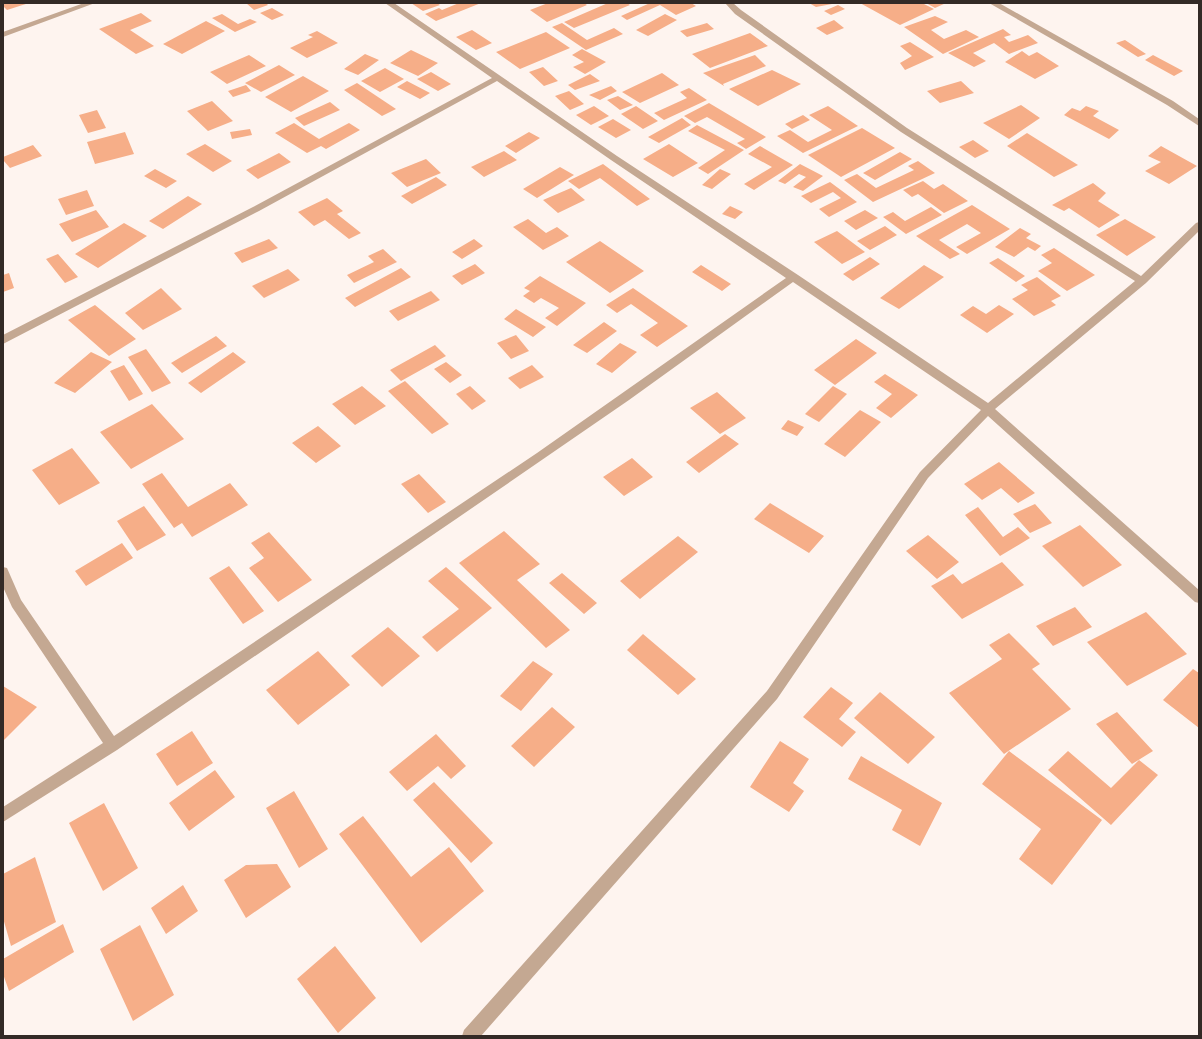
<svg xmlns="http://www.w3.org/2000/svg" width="1202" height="1039" font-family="Manrope,sans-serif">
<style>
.building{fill:#f6ae88}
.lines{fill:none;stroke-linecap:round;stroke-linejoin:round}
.minor{fill:#c4a892;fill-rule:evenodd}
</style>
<rect width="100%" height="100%" fill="#fef4ef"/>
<!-- building -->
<path class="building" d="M3 3H29L7 10 3 6Z
M246 3H266L268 5 254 10Z
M411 3H437L440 5 423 11Z
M459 3H481L436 21 425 14 439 8 442 10Z
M548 3H584L587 5 547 22 530 10Z
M608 3H627L630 5 574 28 564 22Z
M650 3H691L696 6 676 15 660 5 627 20 621 16Z
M809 3H832V4L816 7Z
M860 3H922L934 9 900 25Z
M926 3H946L935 8Z
M838 5 845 9 831 15 824 11Z
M272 8 284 15 272 20 260 13Z
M141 13 152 21 130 30 154 46 136 54 99 29Z
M222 14 238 24 250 19 257 22 235 32 212 18Z
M665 14 677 20 648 36 636 30Z
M935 16 948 22 931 30 944 39 966 30 979 37 943 54 904 27Z
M834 20 844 28 827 35 816 28Z
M206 21 225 31 182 54 163 44Z
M562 23 587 40 614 28 623 34 586 50 552 27Z
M707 23 714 29 687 37 680 31Z
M1003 29 1011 35 1004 37 1009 42 1028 35 1038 43 1009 54 994 43 973 53 986 61 974 67 948 53Z
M472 30 492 43 476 50 456 37Z
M317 31 338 43 307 58 290 48 313 37 308 35Z
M546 32 570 48 520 69 496 52Z
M750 33 768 46 710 68 692 54Z
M1125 40 1146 54 1138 57 1116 43Z
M910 42 934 57 905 70 900 63 912 56 900 46Z
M582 49 606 62 585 74 573 67 584 62 572 55Z
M411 50 438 63 418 76 390 63Z
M1022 51 1029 56 1037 52 1059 66 1035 79 1005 62Z
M365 54 379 60 358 75 344 69Z
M249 55 266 66 227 84 210 72Z
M755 55 766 66 723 84 724 86 703 73Z
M1153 55 1183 71 1174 76 1145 60Z
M279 65 295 75 261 92 245 83Z
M543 67 558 81 544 86 529 72Z
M385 68 404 79 380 92 361 81Z
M772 70 801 84 758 106 729 89Z
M431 72 451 84 438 91 417 79Z
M662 73 679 85 640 103 622 92Z
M590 74 600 81 575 90 568 85Z
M303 76 329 91 291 112 265 97Z
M407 81 430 93 420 99 397 87Z
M961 81 974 93 940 103 927 91Z
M357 83 396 109 382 116 344 90Z
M246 85 251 91 233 97 228 91Z
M611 86 617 91 600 100 589 95Z
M689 88 707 100 664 120 654 113 687 98 680 92Z
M569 91 584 104 570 110 555 96Z
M618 96 633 105 620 110 607 100Z
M212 101 233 121 208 131 187 111Z
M330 102 340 110 304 126 295 118Z
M709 103 766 137 746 149 737 143 745 139 707 117 695 123 684 116Z
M1021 105 1040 118 1009 139 983 123Z
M594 106 609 116 591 125 576 115Z
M636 106 658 121 643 129 621 114Z
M828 106 858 126 803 153 777 136 790 130 808 142 832 130 809 115Z
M1086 106 1099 111 1093 116 1119 130 1109 139 1064 115 1072 108 1080 111Z
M97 110 106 128 88 133 79 115Z
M803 115 810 120 792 129 785 124Z
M682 118 691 125 659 143 648 137Z
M613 119 631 130 616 138 598 127Z
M294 123 319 139 349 123 360 130 326 149 321 146 307 153 275 133Z
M697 125 744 150 708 174 698 168 725 150 688 131Z
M862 128 895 148 841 177 808 155Z
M250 129 252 135 232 139 230 132Z
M125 132 134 154 95 164 87 142Z
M529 132 540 138 516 153 505 146Z
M1027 133 1078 165 1054 177 1007 146Z
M973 140 989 151 975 158 959 147Z
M205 144 232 161 213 172 186 154Z
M669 144 698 163 673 177 643 159Z
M33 145 42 156 10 168 3 160V157Z
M760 146 793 165 754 190 744 184 772 167 748 154Z
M1161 146 1197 166 1169 184 1145 171 1161 162 1148 156Z
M504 151 517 160 484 177 471 167Z
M900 152 912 159 875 180 863 173Z
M279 153 291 162 258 179 246 170Z
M426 159 441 173 407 187 391 173Z
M918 161 935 173 873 202 844 180 857 174 876 188 914 170 908 166Z
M603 164 650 199 637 206 600 178 579 189 568 181Z
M800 164 823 176 803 191 793 187 806 177 799 174 785 184 778 181Z
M560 167 574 175 537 198 523 189Z
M155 169 177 181 166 188 144 176Z
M720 169 731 174 712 189 702 185Z
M436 177 447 185 412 204 401 196Z
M923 181 934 189 943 184 968 201 944 213 918 194 912 197 903 190Z
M830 182 857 202 829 217 819 209 841 198 833 192 811 203 801 196Z
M1093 183 1106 193 1098 201 1120 215 1099 228 1069 208 1064 211 1052 205Z
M571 188 585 200 558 213 543 200Z
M87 190 94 206 66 215 58 199Z
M188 196 202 204 163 229 149 221Z
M327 198 343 211 337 214 361 233 349 239 325 220 314 226 298 212Z
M972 205 1010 229 967 254 956 247 981 233 967 224 939 240 960 254 950 259 916 236Z
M730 206 743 212 735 219 722 214Z
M931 207 942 215 906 234 883 217 893 212 905 221Z
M96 210 109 227 72 242 59 224Z
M865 210 878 218 856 230 844 221Z
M528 219 546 233 557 227 569 236 543 250 513 227Z
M1125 219 1156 237 1127 256 1096 235Z
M124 223 147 236 98 268 75 254Z
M885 226 897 235 870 250 857 241Z
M1020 228 1031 234 1026 238 1041 246 1035 251 1028 247 1014 257 995 247Z
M837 231 865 252 842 264 814 242Z
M269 239 278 248 242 263 234 253Z
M474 239 483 246 462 259 452 252Z
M600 241 644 271 610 293 566 262Z
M1054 248 1095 275 1067 291 1038 271 1052 263 1041 255Z
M383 249 397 262 354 283 347 275 374 262 368 256Z
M58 254 78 277 65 283 46 259Z
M870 257 880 264 853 281 843 274Z
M998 258 1025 276 1016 282 989 263Z
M475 264 485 273 462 285 452 276Z
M701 265 731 284 722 291 692 272Z
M924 265 944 277 899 309 880 298Z
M401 268 411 277 355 307 345 298Z
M288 269 300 280 264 298 252 286Z
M9 273 14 288 3 292V275Z
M540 276 586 303 557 326 545 318 559 308 541 298 534 303 523 296 530 291 524 288Z
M1037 277 1061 296 1051 301 1056 305 1034 316 1012 299 1028 290 1021 285Z
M161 288 182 309 143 330 125 313Z
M633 288 688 326 657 347 640 335 658 323 631 304 617 313 606 305Z
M431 291 440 300 398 321 389 311Z
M95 305 136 339 109 356 68 320Z
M999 305 1014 314 987 333 960 315 973 306 986 314Z
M516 309 546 327 533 337 504 319Z
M604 322 617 331 587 353 573 345Z
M516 335 529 351 511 359 497 343Z
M216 336 227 346 182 373 171 363Z
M856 339 877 353 835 385 814 370Z
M620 343 637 352 612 373 596 364Z
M435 345 446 356 401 381 390 370Z
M146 349 171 383 152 392 128 357Z
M91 352 112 362 75 393 54 383Z
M233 352 246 362 201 393 188 383Z
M446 362 462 375 450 383 434 369Z
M124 365 143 394 129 401 110 371Z
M532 365 544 377 520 389 508 378Z
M885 374 918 395 891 418 876 408 892 394 874 382Z
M405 381 449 424 432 434 388 391Z
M362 386 386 406 355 425 332 404Z
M470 386 486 401 472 410 456 394Z
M833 386 847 394 819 422 805 414Z
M717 392 746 418 720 434 690 408Z
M152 404 184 439 131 469 100 432Z
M860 410 881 422 845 457 824 444Z
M788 420 804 427 797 436 781 429Z
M318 426 341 446 316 463 292 443Z
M725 434 739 444 699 473 686 462Z
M72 448 100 483 59 505 32 470Z
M632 458 653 477 624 496 603 477Z
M999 462 1035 493 1018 503 1001 488 982 500 964 484Z
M162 473 188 507 230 483 248 505 192 537 182 523 174 528 142 484Z
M419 474 446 502 428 513 401 484Z
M770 503 824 536 809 553 754 519Z
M1035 504 1052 523 1030 533 1013 514Z
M144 506 166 535 137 551 117 521Z
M978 507 1003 537 1018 527 1030 538 1000 556 965 515Z
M1080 525 1122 565 1083 587 1042 546Z
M504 531 540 564 517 580 570 630 546 648 459 563Z
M269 532 312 580 278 602 249 568 264 558 251 543Z
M928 535 959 562 937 579 906 551Z
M678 536 698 552 640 599 620 581Z
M122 543 133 558 86 586 75 571Z
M1002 562 1024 585 962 619 931 586 953 574 962 584Z
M229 566 264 611 243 624 209 578Z
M446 567 492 608 437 652 422 637 459 609 428 581Z
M562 573 597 603 584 614 549 583Z
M1075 607 1092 627 1053 646 1036 626Z
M1146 612 1187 654 1127 686 1087 642Z
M388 627 420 656 382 687 351 656Z
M1009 633 1040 664 1032 669 1071 709 1004 754 949 693 1002 659 989 645Z
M643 634 696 679 678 695 627 650Z
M318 651 350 685 298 725 266 690Z
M533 661 553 674 521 711 500 696Z
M1193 669 1199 673V728L1163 700Z
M3 686 37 707 3 741Z
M831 687 853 703 839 719 856 732 842 747 803 717Z
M880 692 935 737 908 764 854 718Z
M552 707 575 727 534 767 511 746Z
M1117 712 1153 751 1132 764 1096 724Z
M192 731 213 763 177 786 156 754Z
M436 734 466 766 451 779 438 766 407 791 389 772Z
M780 741 809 759 793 783 804 791 789 812 750 787Z
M1009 751 1102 820 1052 885 1019 859 1041 829 982 784Z
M1068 751 1111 788 1139 760 1158 775 1111 825 1048 770Z
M861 756 942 803 920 846 892 830 902 810 848 779Z
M215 770 235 797 189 831 169 803Z
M434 782 493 843 471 863 413 800Z
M294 791 328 849 299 868 266 808Z
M104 803 138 868 103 891 69 823Z
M363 816 411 877 449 847 484 891 421 943 339 834Z
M35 857 56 922 11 946 3 918V874Z
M277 864 291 887 246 918 224 880 246 865Z
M183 885 198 911 166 934 151 908Z
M63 924 74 952 9 991 3 974V959Z
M140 925 174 995 133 1021 100 949Z
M335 946 376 998 338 1033 297 979Z"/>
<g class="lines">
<!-- minor -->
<path class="minor" d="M84 3H95L3 37V32Z
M385 3H394L617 156 798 275 988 403 1135 281 901 132 735 14 725 3H733L741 10 907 128 1141 276 1196 223 1199 222V231L1146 283 995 409 1199 590V603L1195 602 988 416 928 478 777 699 481 1036H462L464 1030 767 691 920 472 981 410 793 282 629 400 459 517 117 750 3 822V807L103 743 12 607 3 587V567L7 568 21 600 114 736 537 453 786 278 611 160 497 81 259 211 3 344V335L253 207 492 78Z
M989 3H999L1173 101 1199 119V126L1167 105Z"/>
</g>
<!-- border -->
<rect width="1202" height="1039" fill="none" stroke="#332a26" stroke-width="8"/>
</svg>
